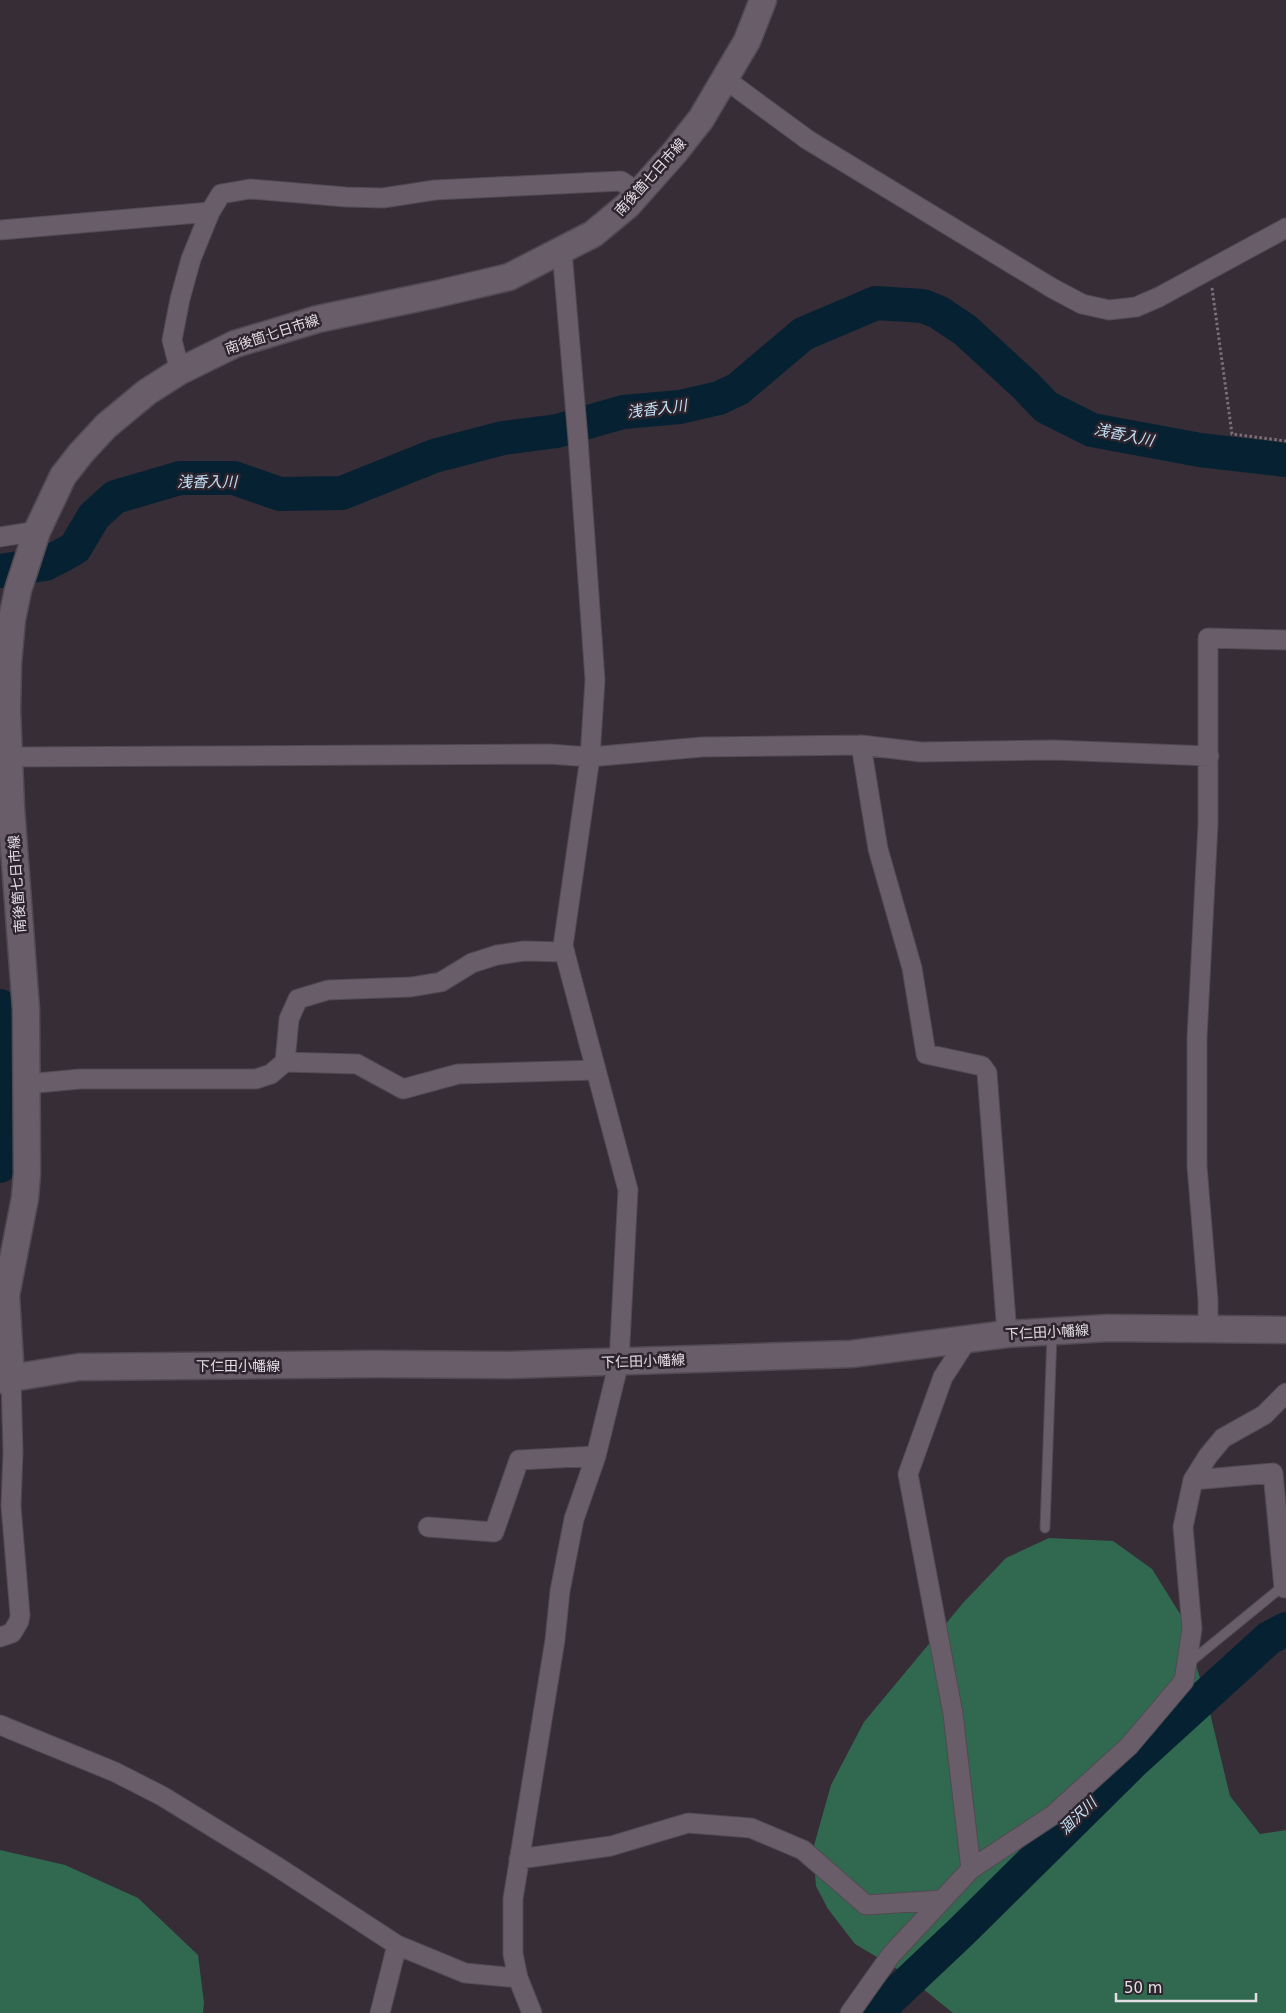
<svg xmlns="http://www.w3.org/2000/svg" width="1286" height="2013" font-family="'DejaVu Sans','Noto Sans JP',sans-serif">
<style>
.forest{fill:#30694f}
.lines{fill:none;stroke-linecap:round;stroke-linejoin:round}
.river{stroke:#062232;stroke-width:34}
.lane-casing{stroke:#514a52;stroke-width:11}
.street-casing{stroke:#514a52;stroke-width:21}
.secondary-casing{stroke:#514a52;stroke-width:29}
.path{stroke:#797079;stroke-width:3;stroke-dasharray:2.5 2.5;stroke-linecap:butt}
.lane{stroke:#685d68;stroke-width:9}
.street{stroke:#685d68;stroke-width:19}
.secondary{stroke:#685d68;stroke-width:26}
.labels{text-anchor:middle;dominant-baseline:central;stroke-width:5;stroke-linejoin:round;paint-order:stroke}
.street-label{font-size:14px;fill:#e4dee5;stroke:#2d242d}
.water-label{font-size:15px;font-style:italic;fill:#c2e0f4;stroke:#2d242d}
</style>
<rect width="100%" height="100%" fill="#372d37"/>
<!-- forest -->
<path class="forest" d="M1049 1538 1113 1541 1152 1569 1182 1617 1209 1709 1230 1796 1260 1834 1286 1830V2013H953L902 1972 855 1944 828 1909 816 1886 813 1849 831 1785 864 1722 963 1603 1006 1558Z
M0 1850 65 1865 138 1898 198 1955 204 2003 203 2013H0Z"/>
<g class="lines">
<!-- river -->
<path class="river" d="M0 571 45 564 61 556 75 548 94 516 115 497 180 478H234L280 494 342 493 434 456 503 438 557 431 623 412 680 407 719 398 738 389 803 334 876 303 923 306 938 312 965 330 1026 386 1046 407 1092 430 1200 450 1286 460
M0 1006 3 1042 0 1166
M880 2013 889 2000 961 1932 1134 1761 1269 1638 1286 1629"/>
<!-- lane casing -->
<g class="lane-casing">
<path id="lane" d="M1045 1528 1052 1334
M1189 1663 1277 1591 1286 1588"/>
</g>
<!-- street casing -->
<g class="street-casing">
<path id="street" d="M725 79 808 140 1052 288 1082 304 1109 310 1136 307 1159 297 1286 228
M0 230 210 212
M180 371 172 340 180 299 191 259 210 212 221 194 250 189 346 197 383 198 435 190 621 181 639 193
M0 537 37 531
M861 745 878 849 912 968 926 1054 982 1066 987 1073 1007 1334
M9 757 549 754 590 757 702 747 861 745 921 752 1054 750 1209 756
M285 1062 357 1064 403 1089 458 1074 596 1070
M26 1084 80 1079H256L271 1074 285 1062 289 1019 298 999 328 990 411 987 441 982 472 963 497 955 524 951 565 952
M1208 1330V1300L1197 1166V1038L1208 824V638L1286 640
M967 1340 943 1377 908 1474 953 1714 971 1869
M1193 1480 1273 1473 1284 1588
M428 1527 494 1532 519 1460 596 1456
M0 1637 12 1633 19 1621 20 1615 11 1506 13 1452 11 1378
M0 1725 115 1772 162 1796 276 1866 397 1945 465 1973 518 1978
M519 1859 611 1846 688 1823 751 1828 803 1850 866 1905 942 1900
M380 2013 397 1945
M532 2013 518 1978 513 1954V1899L555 1640 560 1591 574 1519 596 1456 619 1362 628 1190 563 946 590 757 595 680 578 439 562 251
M850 2013 891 1955 971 1869 1053 1815 1129 1746 1184 1681 1192 1629 1183 1527 1193 1480 1208 1456 1223 1438 1264 1415 1286 1393"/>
</g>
<!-- secondary casing -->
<g class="secondary-casing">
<path id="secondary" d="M11 1378 6 1295 25 1198 27 1173 26 1009 11 808 7 710 8 663 12 619 18 590 37 531 63 476 81 453 106 426 147 392 180 371 235 344 318 319 437 294 509 277 593 234 628 205 675 152 701 119 747 41 763 0
M0 1380 79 1367 377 1364 509 1365 851 1354 1007 1334 1108 1328 1286 1330"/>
</g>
<!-- path -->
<path class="path" d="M1212 288 1232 434 1286 441"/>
<!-- lane -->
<use href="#lane" class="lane"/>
<!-- street -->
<use href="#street" class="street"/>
<!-- secondary -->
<use href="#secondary" class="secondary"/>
</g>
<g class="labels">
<!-- street labels -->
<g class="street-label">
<text transform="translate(650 177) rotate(-48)">南後箇七日市線</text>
<text transform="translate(272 334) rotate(-18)">南後箇七日市線</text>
<text transform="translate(17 884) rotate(-94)">南後箇七日市線</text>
<text transform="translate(1047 1332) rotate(-3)">下仁田小幡線</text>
<text transform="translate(643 1361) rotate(-2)">下仁田小幡線</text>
<text x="238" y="1366">下仁田小幡線</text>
</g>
<!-- water labels -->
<g class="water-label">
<text transform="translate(657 409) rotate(-7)">浅香入川</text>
<text transform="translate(1124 435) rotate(12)">浅香入川</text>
<text x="207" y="482">浅香入川</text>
<text transform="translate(1078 1816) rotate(-44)">涸沢川</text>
</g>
</g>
<!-- scale -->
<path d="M1116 1993v8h140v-8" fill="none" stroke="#e4dee5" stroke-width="2.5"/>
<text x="1124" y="1993" font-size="15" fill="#e4dee5" stroke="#2d242d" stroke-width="4" paint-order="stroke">50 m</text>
</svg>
